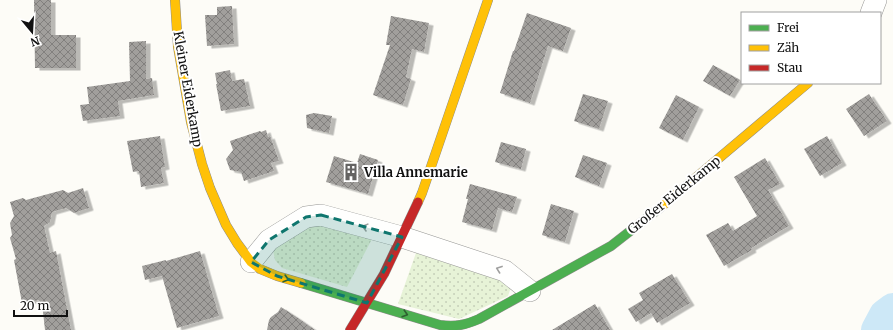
<svg xmlns="http://www.w3.org/2000/svg" width="893" height="330" font-family="Merriweather,serif">
<style>
.grass{fill:url(#grass-dots)}
.lines{fill:none;stroke-linecap:round;stroke-linejoin:round}
.river{stroke:#cde8f7;stroke-width:32}
.building{fill:url(#building-cross-hatch);filter:url(#shadow)}
.street-casing{stroke:#979795;stroke-width:22}
.fast-casing{stroke:#8e8d8b;stroke-width:10}
.slow-casing{stroke:#8e8d8b;stroke-width:10}
.jam-casing{stroke:#8e8d8b;stroke-width:10}
.street{stroke:#fffffe;stroke-width:21}
.fast{stroke:#4caf50;stroke-width:9}
.slow{stroke:#ffc107;stroke-width:9}
.jam{stroke:#c62828;stroke-width:9}
.oneway{stroke:#a0a09f}
.oneway2{stroke:#2e6030}
.marked{fill:#0f766e;fill-opacity:0.2;stroke:#0f766e;stroke-width:3;stroke-dasharray:8 5;stroke-linejoin:round}
.labels{text-anchor:middle;dominant-baseline:central;stroke-width:4;stroke-linejoin:round;paint-order:stroke}
.street-label{font-size:13px;fill:#111;stroke:#fff}
.poi-label{font-size:13px;font-weight:bold;fill:#111;stroke:#fff;text-anchor:start}
</style>
<defs>
<pattern id="grass-dots" width="8" height="8" patternUnits="userSpaceOnUse"><rect width="8" height="8" fill="#e7f3d7"/><path d="M2 2h.1M6 6h.1" fill="none" stroke="#c5cfb8" stroke-width="1.8" stroke-linecap="round"/></pattern>
<pattern id="building-cross-hatch" width="8" height="8" patternUnits="userSpaceOnUse"><rect width="8" height="8" fill="#a19f9c"/><path d="M0 0l8 8M0 8l8-8" fill="none" stroke="#82807e"/></pattern>
<filter id="shadow"><feDropShadow dx="4.5" dy="2.5" stdDeviation="0" flood-color="#0004"/></filter>
</defs>
<rect width="100%" height="100%" fill="#fdfcf7"/>
<!-- grass -->
<path class="grass" d="M319 222 373 237 347 287 282 268 275 260 273 250 278 243 309 224Z
M417 250 509 279 511 287 508 296 459 319 398 304Z"/>
<g class="lines">
<!-- river -->
<path class="river" d="M877 330 885 315 893 309"/>
</g>
<!-- building -->
<path class="building" d="M34 0H51V35H76V68H35Z
M232 6 234 44 207 46 205 15H217V7Z
M527 13 571 28 563 51 548 46 530 103 500 93 513 51H514Z
M391 16 429 23 424 52 412 49 406 77 411 79 403 105 373 95 390 45H386Z
M146 41V79L152 78 154 95 118 101 120 116 83 121 80 105 89 104 87 87 130 81 129 42Z
M713 65 740 80 730 96 703 81Z
M230 70 232 81 244 79 250 106 221 111 216 84H217L215 73Z
M583 94 608 101 599 129 574 121Z
M869 94 887 121 864 136 846 109Z
M676 95 699 107 683 140 659 128Z
M314 113 332 116 329 133 307 128 306 115Z
M266 130 268 137 270 136 279 161 271 163 274 171 244 181 241 172 230 170 226 159 233 150 230 141 260 131 261 132Z
M160 136 165 167 161 168 164 183 141 187 139 171 133 172 127 141Z
M827 136 842 163 820 176 804 149Z
M501 142 526 149 521 169 495 162Z
M360 154 378 160 368 194 326 182 334 156 357 163Z
M583 155 607 163 599 186 575 177Z
M765 158 780 184 768 190 789 226 751 248 752 250 724 266 706 235 728 223 733 231 757 216 734 177Z
M470 184 517 197 512 212 498 208 492 230 462 222 468 199H466Z
M83 188 89 208 74 213 66 208 52 212 50 222 44 226 50 253 56 251 71 330H45L42 303 40 304 39 300 22 303 14 260 16 259 10 238 12 235 10 223 14 216 10 202 23 198 26 200 63 190 68 193Z
M551 204 574 211 565 242 542 235Z
M200 251 219 316 177 328 162 276 145 280 142 266 166 260V261Z
M672 274 690 303 657 323 651 313 636 322 628 309 643 300 639 293Z
M595 304 610 330H552Z
M281 307 298 318 315 330H267L269 320 271 317 278 312Z"/>
<g class="lines">
<!-- street casing -->
<g class="street-casing">
<path id="street" d="M871 13 876 0
M251 262 269 240 306 217 321 215 402 237 505 271 530 291"/>
</g>
<!-- fast casing -->
<g class="fast-casing">
<path id="fast" d="M301 283 440 325C456 327 465 325 479 319L611 246 661 207"/>
</g>
<!-- slow casing -->
<g class="slow-casing">
<path id="slow" d="M175 0 178 47 191 122 202 164 210 188 226 225 237 243 251 262 260 269 277 276 301 283
M418 202 422 193 488 0
M661 207 808 83"/>
</g>
<!-- jam casing -->
<g class="jam-casing">
<path id="jam" d="M350 330 384 274 418 202"/>
</g>
<!-- street -->
<use href="#street" class="street"/>
<!-- fast -->
<use href="#fast" class="fast"/>
<!-- slow -->
<use href="#slow" class="slow"/>
<!-- jam -->
<use href="#jam" class="jam"/>
</g>
<!-- one-way arrows -->
<defs><path id="oneway-chevron" d="M-2-3.5L2.5 0L-2 3.5" fill="none" stroke-width="1.6" stroke-linecap="round" stroke-linejoin="round"/></defs>
<g class="oneway">
<use href="#oneway-chevron" transform="translate(365 227) rotate(-165)"/>
<use href="#oneway-chevron" transform="translate(499 269) rotate(-160)"/>
</g>
<g class="oneway2">
<use href="#oneway-chevron" transform="translate(286 279) rotate(17)"/>
<use href="#oneway-chevron" transform="translate(405 314) rotate(17)"/>
</g>
<!-- marked area -->
<path class="marked" d="M321 215 402 237 367 303 277 276 251 262 269 240 306 217Z"/>
<!-- icons -->
<defs>
<g id="building-bare" transform="scale(1.38)"><path d="M-4-6H4V6H1V3H-1V6H-4ZM-2.5-4.3h1.7v1.8h-1.7ZM.8-4.3h1.7v1.8H.8ZM-2.5-1h1.7V.8h-1.7ZM.8-1h1.7V.8H.8Z" fill="#646362" stroke="#fff" stroke-width="2.5" paint-order="stroke"/></g>
</defs>
<g fill-rule="evenodd">
<use href="#building-bare" x="351" y="172"/>
</g>
<g class="labels">
<!-- street labels -->
<g class="street-label">
<text transform="translate(188 89) rotate(80)">Kleiner Eiderkamp</text>
<text transform="translate(674 195) rotate(-39)">Großer Eiderkamp</text>
</g>
<!-- poi labels -->
<g class="poi-label">
<text x="364" y="172">Villa Annemarie</text>
</g>
</g>
<!-- legend -->
<rect x="741" y="12" width="140" height="72" fill="#ffffff" stroke="#a0a0a0"/>
<rect x="749" y="25" width="20" height="6" fill="#4caf50" stroke="#a0a0a0"/>
<text x="777" y="32" font-size="12" fill="#111111">Frei</text>
<rect x="749" y="45" width="20" height="6" fill="#ffc107" stroke="#a0a0a0"/>
<text x="777" y="52" font-size="12" fill="#111111">Zäh</text>
<rect x="749" y="65" width="20" height="6" fill="#c62828" stroke="#a0a0a0"/>
<text x="777" y="72" font-size="12" fill="#111111">Stau</text>
<!-- north arrow -->
<g transform="translate(32 32) rotate(162)" stroke="#ffffff" stroke-width="3" paint-order="stroke">
<path d="M0-3L7 15L0 10L-7 15Z" fill="#111111"/>
<text y="-6" font-size="11" font-weight="bold" text-anchor="middle" fill="#111111">N</text>
</g>
<!-- scale -->
<path d="M14 310v6h53v-6" fill="none" stroke="#111111" stroke-width="2"/>
<text x="20" y="310" font-size="12" fill="#111111" stroke="#ffffff" stroke-width="3" paint-order="stroke">20 m</text>
</svg>
